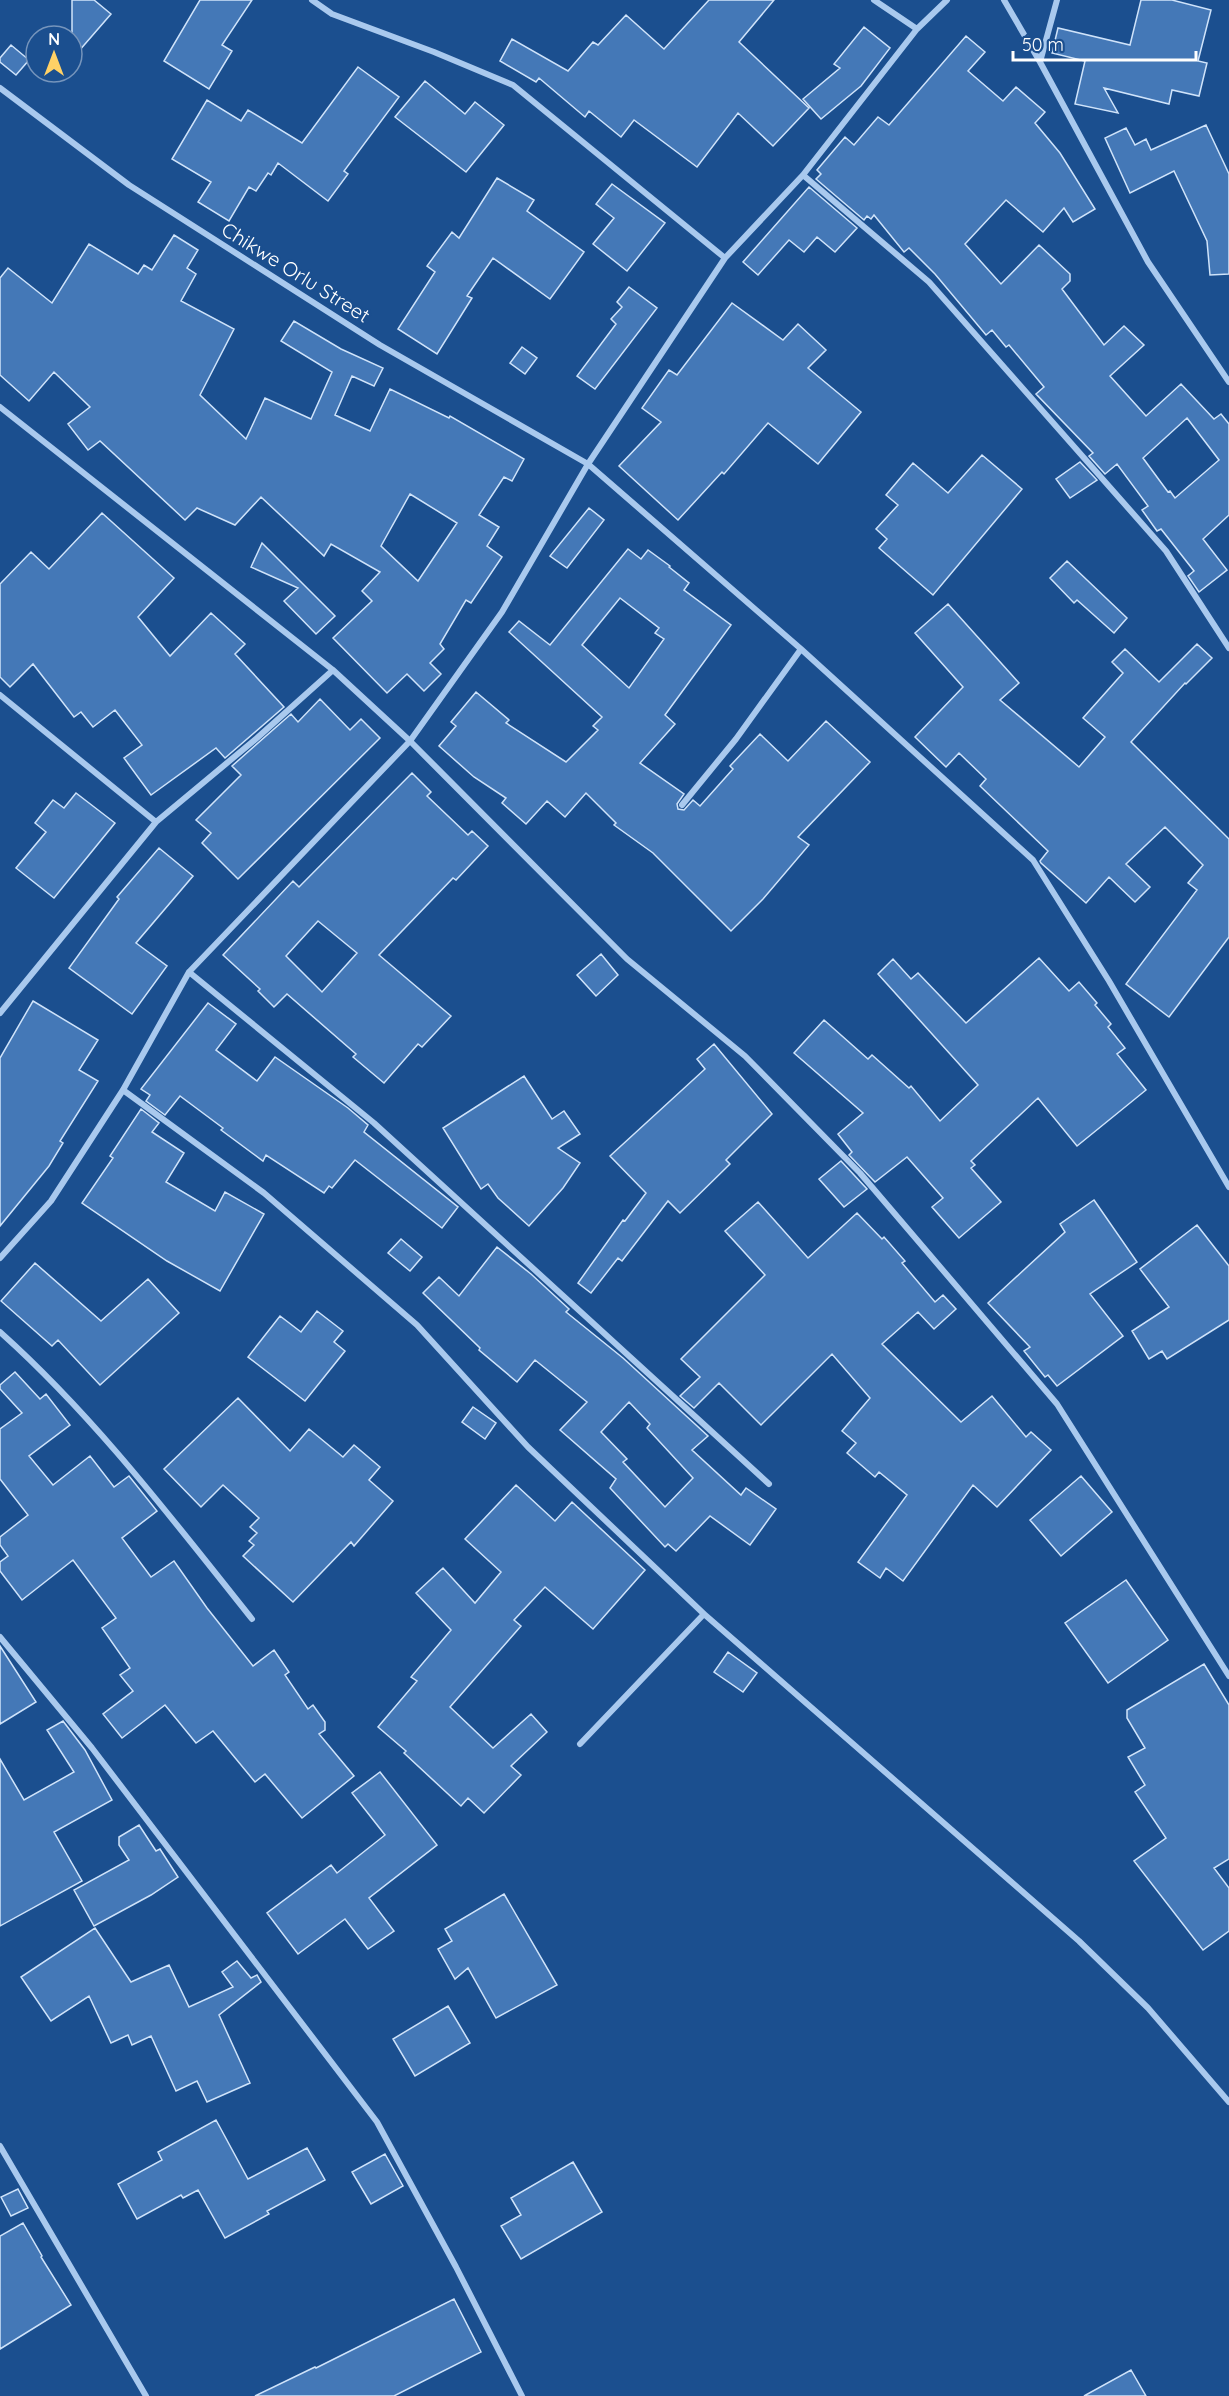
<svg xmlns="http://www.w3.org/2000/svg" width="1229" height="2396" font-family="Quicksand,sans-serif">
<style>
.building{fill:#4478b7;stroke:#cfe3fa;stroke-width:1.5;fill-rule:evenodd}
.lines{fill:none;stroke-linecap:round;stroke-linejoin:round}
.minor{stroke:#a9c9ee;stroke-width:6}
.labels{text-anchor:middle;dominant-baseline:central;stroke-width:4.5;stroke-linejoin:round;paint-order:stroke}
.street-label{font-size:20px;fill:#fff;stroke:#1b4f8f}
</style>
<rect width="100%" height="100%" fill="#1b4f8f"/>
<!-- building -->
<path class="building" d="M72 0H94L111 14 72 59Z
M200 0H252L222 45 232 51 209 89 164 61Z
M709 0H774L739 42 809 108 773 146 738 113 697 167 634 120 621 137 589 111 585 117 539 78 536 82 500 61 512 39 568 71 593 42 598 45 626 15 664 49Z
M1141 0H1172L1211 10 1198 61 1207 63 1199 96 1172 90 1169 104 1104 88 1118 113 1075 104 1085 61 1052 53 1058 28 1130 45Z
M864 27 890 48 861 86 821 119 803 99 840 68 834 64Z
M966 36 985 52 968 71 1003 101 1016 87 1045 112 1035 123 1060 153 1095 209 1073 222 1064 208 1043 232 1006 200 965 244 1001 284 1039 245 1070 274V281L1062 289 1104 345 1124 326 1144 345 1110 376 1146 416 1181 384 1214 419 1221 414 1229 424V515L1203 539 1227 570 1199 592 1188 576 1194 571 1161 529 1157 531 1142 510 1148 506 1117 464 1105 474 1089 456 1093 453 1036 394 1044 387 1009 345 1006 347 992 330 986 335 935 274 909 248 904 252 874 215 871 219 867 216 864 220 816 179 821 174 817 170 845 137 854 145 878 117 889 125ZM1187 418 1219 460 1175 498 1170 491 1168 492 1143 458Z
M11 45 29 60 16 75 0 62V58Z
M358 67 399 97 344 171 348 174 328 201 278 163 271 175 268 173 256 191 249 187 229 221 198 202 211 182 172 159 207 100 241 121 248 110 302 143Z
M425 81 465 114 475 102 504 125 466 172 395 117Z
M1206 125 1229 174V274L1210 275 1207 241 1174 171 1130 193 1105 138 1126 128 1135 145 1146 139 1151 150Z
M497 178 534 200 527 211 584 252 550 299 493 258 467 296 472 298 437 354 398 329 435 272 427 266 452 232 459 238Z
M612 184 665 223 627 271 593 244 614 218 596 204Z
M809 187 857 228 835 252 817 237 804 252 789 240 758 275 743 262Z
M174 235 198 250 187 268 196 274 181 301 234 329 200 395 246 439 265 398 311 419 332 372 281 341 294 321 341 349 383 368 374 386 352 376 335 415 370 431 390 389 449 418 450 416 524 459 512 481 504 477 479 515 499 527 487 546 502 557 471 603 466 600 440 644 444 649 430 663 441 674 424 691 407 674 387 693 333 638 372 601 362 591 380 572 331 544 324 556 261 497 235 525 197 508 185 520 100 441 88 450 68 424 90 407 54 372 29 401 0 375V278L8 268 52 303 89 244 138 274 144 265 152 270ZM410 494 457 523 418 581 381 546Z
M629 287 657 308 595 389 577 376 616 324 611 319 622 307 617 302Z
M732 303 783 340 798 324 826 350 808 368 861 412 818 464 768 423 724 474 722 472 678 520 619 466 661 422 642 408 669 370 677 375Z
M522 347 537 358 525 374 510 363Z
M982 455 1022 489 933 595 879 548 887 539 876 529 898 505 886 495 913 463 948 493Z
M1080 462 1097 480 1070 498 1056 479Z
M589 508 604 520 567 568 550 556Z
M102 513 174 578 138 617 170 656 211 613 245 644 235 654 284 707 225 758 216 748 151 795 124 758 142 745 115 710 93 727 81 712 74 717 33 664 10 687 0 677V584L31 552 49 569Z
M262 543 335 616 316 634 284 601 298 588 251 567Z
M628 549 641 559 648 550 670 566 669 567 689 583 684 590 731 625 665 715 675 724 640 763 684 794 677 804 678 809 684 810 693 800 700 806 733 769 730 766 760 734 788 761 826 721 870 762 798 837 809 845 763 899 731 931 653 853 614 825 616 823 586 793 565 817 547 801 526 824 502 803 506 798 474 777 439 746 456 726 451 722 476 692 509 720 506 723 566 762 598 730 593 726 602 717 509 632 519 621 550 645ZM620 598 659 628 655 633 664 639 629 688 582 645Z
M1067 561 1127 618 1114 633 1077 600 1074 603 1050 578Z
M948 604 1019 683 1000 700 1079 767 1105 737 1083 718 1123 673 1112 662 1125 649 1159 682 1197 644 1212 658 1186 684 1185 683 1131 742 1229 839V937L1169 1017 1126 984 1197 890 1188 883 1203 865 1165 827 1126 864 1150 887 1135 902 1109 877 1086 903 1041 863 1040 861 1048 851 980 786 986 779 959 753 946 767 915 737 963 687 915 633Z
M320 699 350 730 361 719 380 738 238 879 202 843 211 833 196 820 241 775 232 766 291 714 298 722Z
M412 773 431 792 427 796 468 835 472 831 488 846 456 880 453 878 379 955 451 1016 422 1047 418 1044 384 1083 353 1057 356 1054 287 994 274 1007 258 991 260 989 223 955 293 881 299 887ZM318 921 357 953 322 992 286 956Z
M76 793 115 823 54 898 16 868 46 832 35 823 53 800 64 808Z
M159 848 193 876 136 943 167 966 132 1014 69 968 119 899 117 897Z
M601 954 618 975 596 996 577 975Z
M1039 958 1069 991 1079 982 1097 1003 1095 1005 1111 1024 1108 1027 1125 1048 1117 1054 1146 1090 1077 1146 1038 1098 971 1161 975 1165 971 1168 1001 1202 959 1238 932 1207 943 1198 907 1157 875 1182 849 1155 852 1152 838 1134 863 1113 794 1053 824 1020 868 1059 872 1055 909 1088 911 1086 940 1121 978 1085 878 974 893 959 911 979 918 973 966 1023Z
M33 1001 98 1040 79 1070 98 1081 60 1141 63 1143 49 1166 0 1226V1058Z
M208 1003 236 1024 216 1050 257 1081 275 1057 348 1108 368 1125 364 1132 458 1207 442 1228 355 1160 332 1188 329 1186 324 1193 266 1155 263 1161 221 1130 223 1128 180 1096 165 1115 146 1101 150 1095 141 1089Z
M714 1044 772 1114 726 1160 730 1164 680 1213 668 1201 622 1261 618 1258 591 1293 578 1283 623 1220 625 1221 646 1193 610 1156 705 1069 697 1059Z
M524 1076 552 1119 564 1111 580 1134 558 1148 580 1163 563 1188 529 1226 498 1198 488 1184 481 1189 443 1128Z
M141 1109 159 1123 152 1132 184 1153 166 1182 215 1211 225 1192 264 1214 220 1291 167 1261 82 1203 113 1158 110 1156Z
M841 1161 867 1189 844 1207 819 1179Z
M1094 1200 1137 1262 1090 1294 1123 1336 1057 1386 1048 1375 1045 1377 1024 1351 1030 1347 988 1303 1065 1232 1060 1224Z
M758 1202 808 1258 857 1213 882 1239 884 1237 905 1261 902 1263 935 1302 943 1295 956 1309 934 1329 918 1312 882 1344 961 1422 992 1396 1026 1437 1031 1432 1051 1450 997 1507 973 1485 903 1581 886 1568 880 1578 858 1562 907 1495 879 1472 875 1477 847 1453 856 1443 842 1431 870 1398 832 1354 761 1425 719 1383 694 1408 680 1396 700 1377 681 1359 765 1275 725 1231Z
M1197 1225 1229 1266V1320L1167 1359 1162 1351 1149 1359 1132 1331 1169 1307 1140 1269Z
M401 1239 422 1257 410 1271 388 1253Z
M497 1247 531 1274 569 1309 566 1312 623 1358 708 1436 692 1450 741 1495 746 1488 776 1509 750 1545 710 1516 676 1551 668 1544 665 1547 610 1488 616 1479 560 1430 587 1402 535 1360 517 1382 479 1350 480 1348 423 1293 439 1277 459 1296ZM629 1402 650 1424 647 1428 693 1478 665 1507 623 1462 627 1459 601 1432Z
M35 1263 101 1321 148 1279 179 1313 100 1385 58 1340 52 1346 1 1301Z
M317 1311 343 1331 334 1342 345 1351 305 1401 248 1357 280 1316 301 1332Z
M15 1372 40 1399 46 1394 70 1425 29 1456 53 1485 90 1456 114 1487 129 1476 157 1511 122 1538 151 1577 174 1561 207 1608 253 1666 274 1650 289 1672 285 1675 308 1709 313 1705 325 1722V1730L319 1734 354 1776 302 1818 265 1774 255 1782 213 1731 196 1743 165 1705 122 1738 103 1714 133 1691 120 1675 130 1668 102 1628 116 1618 73 1560 22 1600 0 1571V1562L8 1556 0 1545V1537L28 1515 0 1479V1429L22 1413 0 1389V1385Z
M238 1398 290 1451 309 1429 343 1457 354 1445 380 1467 369 1480 393 1501 354 1546 351 1542 293 1602 243 1556 254 1545 249 1541 257 1533 250 1527 259 1518 223 1485 201 1507 164 1469Z
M473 1407 496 1423 485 1439 462 1422Z
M1081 1476 1112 1512 1061 1556 1030 1520Z
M516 1485 555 1521 572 1502 645 1570 593 1629 545 1587 514 1620 521 1626 450 1707 493 1748 531 1714 547 1732 511 1766 521 1775 484 1813 468 1798 461 1806 404 1753 406 1751 378 1727 417 1681 411 1677 451 1630 416 1593 443 1568 475 1603 501 1572 465 1539Z
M1126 1580 1168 1640 1108 1683 1065 1623Z
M0 1646 36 1702 0 1724Z
M728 1652 757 1673 743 1692 714 1672Z
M1204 1664 1229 1705V1859L1214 1868 1229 1888V1931L1203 1950 1134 1861 1166 1838 1135 1792 1145 1785 1128 1757 1145 1748 1127 1718V1710Z
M63 1721 85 1750 112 1800 54 1832 82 1881 0 1926V1759L24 1800 74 1772 47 1730Z
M380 1772 437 1845 369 1898 394 1931 368 1949 345 1919 298 1954 267 1913 331 1865 337 1873 385 1835 352 1793Z
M139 1825 156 1851 160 1849 178 1877 151 1895 94 1926 74 1890 129 1860 119 1845V1837Z
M504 1894 557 1985 496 2018 468 1968 455 1979 438 1949 452 1941 445 1929Z
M95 1928 131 1982 169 1965 189 2007 233 1987 222 1972 237 1961 251 1978 257 1975 261 1982 219 2015 250 2083 207 2102 197 2081 176 2091 151 2036 132 2045 128 2035 111 2043 89 1996 51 2021 21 1977Z
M448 2006 470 2043 415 2076 393 2039Z
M216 2120 248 2179 307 2148 325 2180 267 2211 269 2214 225 2238 198 2190 183 2198 181 2195 137 2219 118 2184 162 2160 158 2152Z
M385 2154 403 2186 371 2204 352 2172Z
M573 2162 602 2212 521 2259 501 2226 521 2215 511 2198Z
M18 2189 28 2208 11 2216 1 2197Z
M23 2223 42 2256 41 2257 71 2305 0 2349V2236Z
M454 2299 481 2352 394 2396H255L315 2367 316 2368Z
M1131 2370 1146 2396H1084Z"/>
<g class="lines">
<!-- minor -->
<path class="minor" d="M312 0 332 14 434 52 513 85 725 258
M874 0 917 29
M1004 0 1040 62 1148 262 1229 382
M1040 62 1057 0
M0 88 129 185 231 250 380 345 588 464 801 649 1033 860 1109 981 1229 1187
M803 175 929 282 1166 551 1229 648
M0 407 333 670 410 741 627 959 745 1056 860 1173 1057 1404 1229 1676
M0 695 156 822
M682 805 736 739 801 649
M189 972 374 1123 769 1484
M0 1013 156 822 257 738 333 670
M123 1090 264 1193 417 1325 528 1447 704 1614 1079 1941 1148 2008 1229 2102
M0 1258 51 1201 123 1090 189 972 410 741 502 612 588 464 725 258 803 175 917 29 947 0
M0 1332C95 1417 173 1520 252 1619
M0 1637 92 1748 377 2122 456 2267 522 2396
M580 1744 704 1614
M0 2146 146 2396"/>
</g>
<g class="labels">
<!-- street labels -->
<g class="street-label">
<text transform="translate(296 272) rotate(32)">Chikwe Orlu Street</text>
</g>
</g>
<!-- north arrow -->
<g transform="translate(54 54)"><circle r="28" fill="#1b4f8f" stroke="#7695bc" stroke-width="1.5"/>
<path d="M0-4.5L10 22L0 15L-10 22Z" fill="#ffd166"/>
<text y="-9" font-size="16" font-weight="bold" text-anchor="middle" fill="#ffffff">N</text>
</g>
<!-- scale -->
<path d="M1013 51v9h183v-9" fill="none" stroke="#ffffff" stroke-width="3"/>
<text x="1022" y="51" font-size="18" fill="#ffffff" stroke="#1b4f8f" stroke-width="4.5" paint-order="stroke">50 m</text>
</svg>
